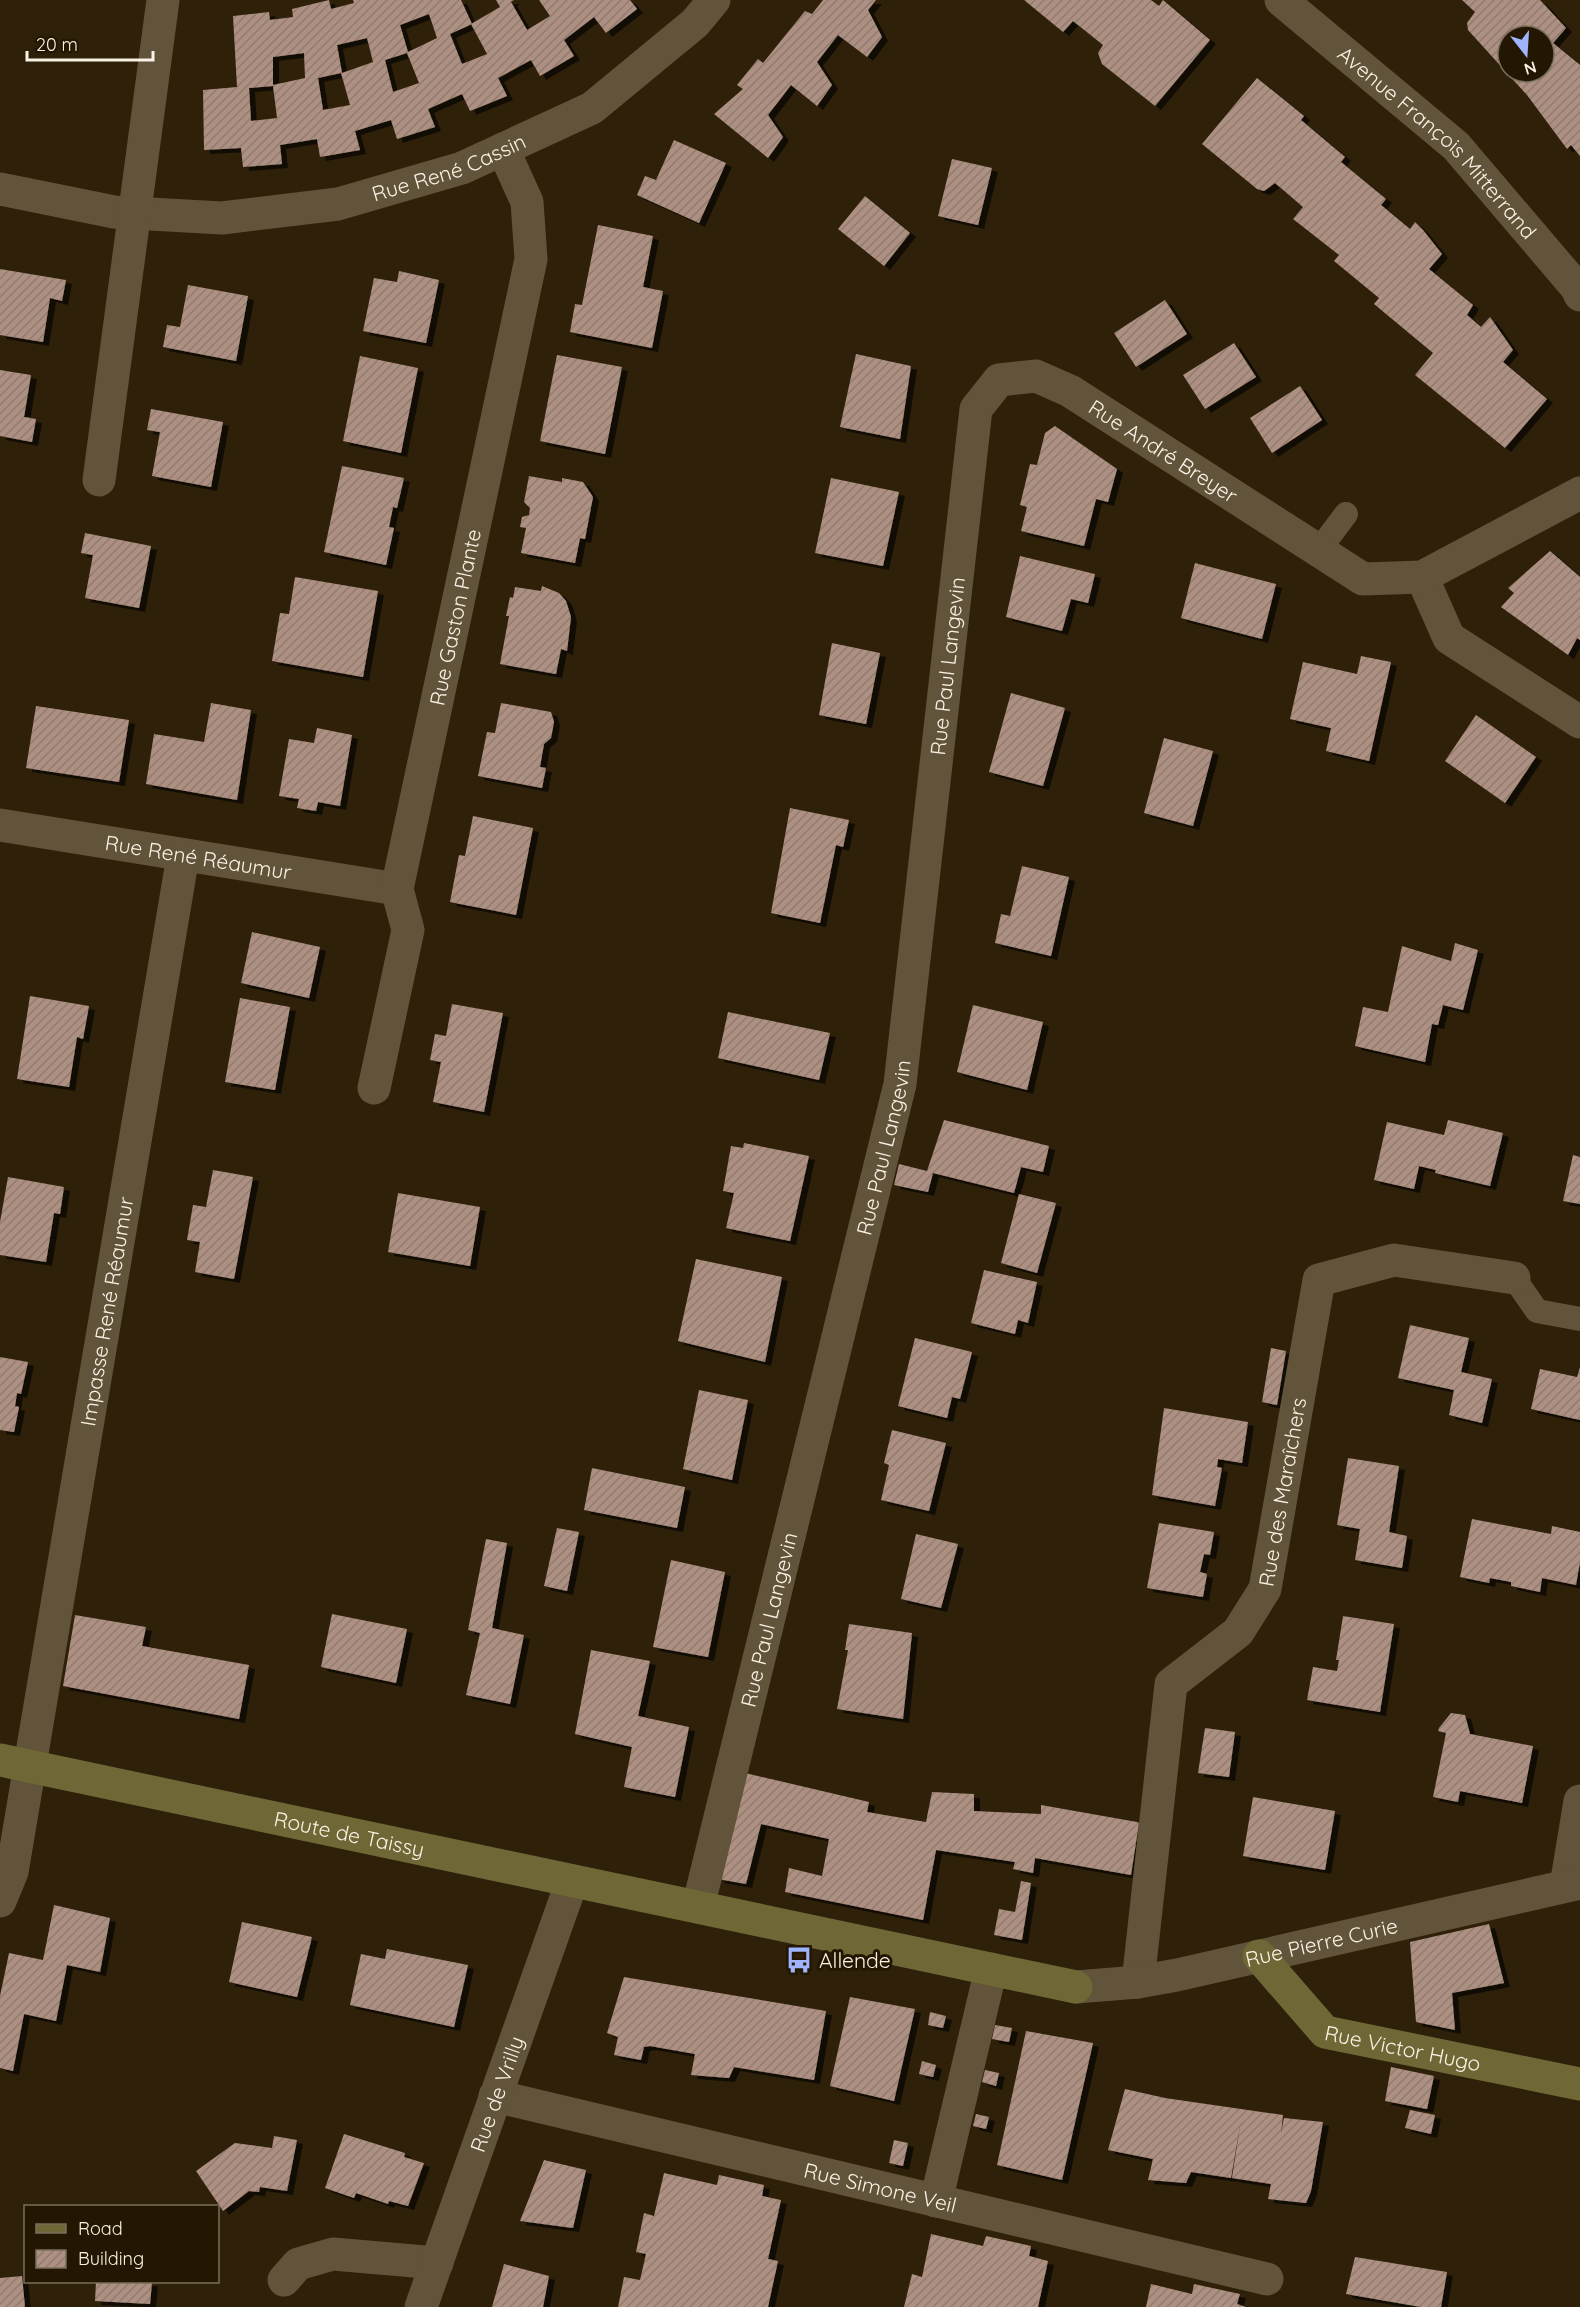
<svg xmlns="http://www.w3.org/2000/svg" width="1580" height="2307" font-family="Quicksand,sans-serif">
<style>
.building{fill:url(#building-hatch);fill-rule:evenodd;filter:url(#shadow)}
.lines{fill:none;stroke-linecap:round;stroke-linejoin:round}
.lane{stroke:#62533b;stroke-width:24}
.street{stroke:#62533b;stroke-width:33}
.secondary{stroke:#706736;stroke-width:33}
.labels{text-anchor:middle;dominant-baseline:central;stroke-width:6;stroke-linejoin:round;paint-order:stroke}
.street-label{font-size:21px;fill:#faf2e4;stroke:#241702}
.poi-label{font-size:21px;fill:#faf2e4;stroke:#241702;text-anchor:start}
</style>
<defs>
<pattern id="building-hatch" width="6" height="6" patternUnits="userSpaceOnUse" patternTransform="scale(1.5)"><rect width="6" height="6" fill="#ae9083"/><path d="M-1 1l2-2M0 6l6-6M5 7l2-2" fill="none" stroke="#907b70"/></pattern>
<filter id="shadow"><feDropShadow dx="6" dy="4" stdDeviation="0" flood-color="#0009"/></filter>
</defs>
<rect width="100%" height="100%" fill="#2e2009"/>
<!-- building -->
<path class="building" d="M329 0 331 9 354 3 353 0H461L472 24 450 34 462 64 487 54 471 24 500 7 496 0H514L511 2 527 30 550 16 539 0H630L637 9 606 33 594 17 564 40 574 56 540 76 531 60 498 78 507 96 470 111 462 94 428 109 435 127 397 139 391 120 355 131 360 150 320 157 317 139 280 145 282 164 243 167 241 148 204 150 203 90 237 87 233 16 269 12 270 20 293 17 292 9ZM429 14 437 38 408 52 400 25ZM367 38 373 62 342 73 337 45ZM304 53 305 78 273 85V57ZM407 53 419 83 393 92 385 60ZM341 73 350 105 323 110 318 78ZM273 86 277 118 251 121 249 88Z
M823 0H876L868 10 882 37 867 57 838 35 817 62 832 85 817 106 791 85 768 115 783 137 768 158 714 114 743 89 737 85 758 59 763 63 805 11 812 14Z
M1024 0H1151L1159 6 1163 0 1210 40 1155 106 1102 64 1098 53 1103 45 1073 21 1063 32Z
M1462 0H1540L1566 28 1553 43 1580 65V156L1571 145 1567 149 1527 95 1468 30 1467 23 1475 12ZM1508 36H1544V72H1508Z
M1257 78 1304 116 1301 120 1345 157 1341 162 1386 199 1381 205 1410 229 1415 222 1423 230 1442 254 1429 269 1473 305 1467 315 1481 327 1490 317 1513 350 1503 362 1547 399 1505 448 1415 375 1433 353 1374 304 1379 298 1334 261 1339 255 1293 219 1303 207 1275 183 1264 191 1257 189 1202 144Z
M674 140 726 163 699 223 637 195 645 176 656 180Z
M952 159 992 168 978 225 938 216Z
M865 196 910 233 884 266 838 229Z
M598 225 653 236 643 287 663 291 652 348 570 332 575 304 582 305Z
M0 269 66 280 62 301 50 298 43 342 0 335Z
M399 271 439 280 426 343 363 331 374 278 397 282Z
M188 285 248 296 236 361 163 347 167 325 180 327Z
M1165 300 1187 334 1136 367 1114 333Z
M1234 343 1256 377 1205 409 1183 375Z
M856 354 911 366 900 439 840 427Z
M557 355 622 367 605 454 540 441Z
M360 356 418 368 401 453 343 441Z
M0 370 31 375 24 417 36 419 32 442 0 436Z
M1300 386 1322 420 1272 453 1250 418Z
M151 409 223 422 211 487 152 476 160 432 147 430Z
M1055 426 1117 469 1108 502 1096 499 1084 546 1021 531 1027 507 1020 505 1030 464 1037 465 1045 433Z
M342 466 404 478 397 508 393 507 389 527 394 528 386 565 324 552Z
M529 476 562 482V478L583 482 593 497 585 539 580 538 575 563 521 553 526 528 520 527 522 517 529 515 530 508 524 502Z
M831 478 899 492 883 566 815 553Z
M85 533 151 546 139 608 85 598 93 555 81 553Z
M1550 551 1580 577V640L1577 638 1568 655 1501 607 1514 593 1508 588Z
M1020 556 1095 574 1088 603 1071 599 1062 631 1006 617Z
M1195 563 1276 584 1262 639 1181 618Z
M295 577 378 591 363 677 272 661 280 613 289 614Z
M542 586 559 593 566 601 571 617 567 651 561 649 556 674 500 664 509 616H506L510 597 513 598 515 587 541 591Z
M832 643 880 653 866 724 819 715Z
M1361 656 1391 662 1369 761 1326 751 1331 728 1290 719 1303 662 1357 674Z
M1011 693 1065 708 1043 786 989 772Z
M211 703 251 710 237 800 146 784 154 734 204 742Z
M501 703 551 712 554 722 551 738 544 744 540 767 546 768 542 788 478 776 487 732 495 733Z
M36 706 129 720 119 782 26 768Z
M1476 715 1536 757 1505 803 1445 761Z
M317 728 352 735 340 806 318 802 316 811 297 808 299 799 279 796 289 739 314 743Z
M1164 738 1213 751 1193 826 1144 813Z
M790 808 849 820 843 847 836 845 820 923 771 913Z
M473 816 533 828 516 915 450 902 459 855 465 856Z
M1022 866 1069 877 1051 956 995 943 1001 914 1010 916Z
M252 932 320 947 309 998 241 983Z
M1455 943 1478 950 1463 1010 1443 1005 1438 1025 1432 1024 1425 1062 1355 1046 1363 1007 1388 1012 1402 946 1451 961Z
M30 996 89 1006 83 1039 77 1037 69 1087 17 1079Z
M240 998 290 1007 275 1090 225 1082Z
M452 1004 503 1013 484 1112 433 1102 441 1062 430 1060 435 1034 446 1036Z
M973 1005 1043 1022 1027 1090 957 1072Z
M728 1012 830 1033 819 1080 718 1058Z
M944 1120 1049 1146 1043 1172 1021 1167 1014 1193 933 1173 928 1192 894 1185 899 1164 927 1171Z
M1448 1120 1503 1133 1490 1186 1435 1173 1436 1170 1419 1166 1414 1189 1374 1180 1387 1122 1444 1135Z
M744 1143 809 1156 790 1241 726 1228 734 1193 723 1191 731 1146 743 1148Z
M1573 1155 1580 1157V1204L1563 1201Z
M213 1170 253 1177 234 1279 195 1272 200 1242 187 1240 193 1205 206 1207Z
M8 1177 64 1187 60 1214 54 1213 46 1262 0 1255V1222Z
M398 1193 480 1207 470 1266 388 1252Z
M1019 1194 1056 1203 1037 1273 1001 1263Z
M696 1259 782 1277 765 1362 678 1341Z
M984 1270 1037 1282 1028 1323 1018 1320 1015 1334 971 1323Z
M1410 1325 1469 1338 1461 1372 1492 1379 1482 1423 1449 1415 1454 1390 1398 1378Z
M915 1338 972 1352 960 1399 952 1397 947 1418 898 1406Z
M1271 1348 1286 1351 1277 1405 1262 1402Z
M0 1357 28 1362 21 1394 17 1393 15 1406 19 1407 14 1432 0 1430Z
M1580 1367V1420L1531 1409 1540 1369 1577 1377Z
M699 1390 748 1400 732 1480 683 1469Z
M1164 1408 1248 1422 1242 1463 1218 1459 1217 1467 1222 1468 1215 1506 1152 1495Z
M892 1430 946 1443 929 1511 881 1500 889 1465 884 1463Z
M1348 1458 1399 1466 1389 1532 1407 1536 1402 1568 1355 1560 1360 1529 1337 1525Z
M592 1468 685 1487 677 1528 584 1510Z
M1472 1519 1551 1534 1552 1526 1580 1532V1562L1576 1585 1542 1578 1540 1592 1511 1586V1582L1490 1578 1489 1583 1460 1577Z
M1159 1523 1214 1532 1210 1555 1204 1554 1200 1572 1207 1574 1203 1597 1147 1588Z
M557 1528 579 1532 567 1591 544 1586Z
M916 1534 958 1544 941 1608 901 1599Z
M486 1539 507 1543 492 1628 524 1635 510 1704 466 1695 480 1633 468 1630Z
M671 1560 725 1572 708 1657 653 1647Z
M332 1614 407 1629 396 1683 321 1667Z
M75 1615 146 1627 142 1646 249 1665 239 1719 63 1686Z
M1343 1616 1394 1624 1380 1712 1307 1700 1313 1667 1337 1671 1339 1660H1336Z
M849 1624 912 1633 903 1719 837 1709 848 1650H845Z
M591 1650 650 1661 638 1716 689 1727 675 1797 624 1787 632 1747 575 1734Z
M1451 1713 1465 1715 1470 1734 1533 1746 1522 1803 1460 1791 1458 1802 1433 1797 1446 1733 1438 1731 1439 1728Z
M1205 1728 1235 1732 1229 1777 1198 1773Z
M745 1773 869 1802 867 1812 926 1822 932 1792 974 1794V1811L1041 1814V1805L1137 1822 1139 1823 1131 1875 1035 1858 1033 1873 1013 1869 1015 1862 936 1850 923 1920 785 1892 789 1868 822 1876 829 1839 761 1824 746 1884 718 1879Z
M1253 1797 1335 1811 1325 1870 1243 1856Z
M1021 1881 1031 1883 1022 1940 994 1935 999 1909 1015 1912Z
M54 1905 110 1918 100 1972 67 1965 56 2021 24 2014 13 2071 0 2068V1996L9 1953 43 1960Z
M242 1922 312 1937 297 1997 229 1982Z
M1489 1924 1504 1983 1452 1993 1455 2030 1416 2022 1410 1942Z
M387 1949 468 1965 454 2027 350 2005 361 1954 385 1959Z
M624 1977 826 2011 814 2080 734 2067 729 2078 691 2075 695 2054 650 2046 644 2047 641 2060 614 2055 618 2037 607 2033Z
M850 1997 915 2009 894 2101 830 2086Z
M930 2012 946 2016 943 2028 928 2025Z
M995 2025 1012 2028 1009 2042 992 2039Z
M1026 2031 1093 2043 1062 2180 997 2165Z
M922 2061 936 2065 933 2077 919 2074Z
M1391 2067 1434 2076 1427 2109 1385 2101Z
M985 2070 999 2073 996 2086 982 2082Z
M1125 2089 1165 2098 1283 2115 1281 2134 1284 2118 1323 2122 1311 2191 1306 2203 1268 2199 1271 2184 1232 2178 1241 2120 1231 2178 1191 2172 1186 2183 1148 2180 1153 2159 1108 2150Z
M1410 2110 1435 2115 1431 2134 1405 2128Z
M976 2114 989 2117 986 2129 973 2126Z
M344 2134 405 2153 404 2157 424 2163 408 2206 389 2201 388 2204 356 2193 354 2198 325 2188Z
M274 2136 297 2140 287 2191 260 2187 259 2192 249 2191 223 2211 196 2171 235 2143 272 2148Z
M894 2140 908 2143 903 2166 889 2163Z
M544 2160 586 2170 573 2228 520 2221Z
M664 2173 717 2185 719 2175 764 2185 762 2196 781 2200 768 2259 778 2261 768 2307H618L624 2277 640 2280 646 2254 636 2252 644 2213 654 2216Z
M931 2234 983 2246 986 2236 1031 2246 1029 2256 1048 2261 1038 2307H904L912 2274 922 2277Z
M1355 2257 1447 2272 1441 2307H1421L1346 2294Z
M504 2264 549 2276 543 2307H492Z
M22 2276 25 2307H0V2278Z
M96 2282H152L150 2304 95 2301Z
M1151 2284 1192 2294 1194 2284 1240 2294 1237 2304 1246 2307H1146Z"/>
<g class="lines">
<!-- lane -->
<path class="lane" d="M1319 550 1346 514
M1514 1278 1537 1311 1580 1319"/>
<!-- street -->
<g class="street">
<path id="s1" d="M1281 0 1456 146 1577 288 1580 295"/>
<path id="s2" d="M0 189 114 212 222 218 338 204 462 168 592 108 695 23 714 0"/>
<path d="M99 480 163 0"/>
<path d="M1422 577 1449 638 1580 722"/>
<path id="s3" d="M0 825 397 889"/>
<path id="s4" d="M374 1088 408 930 397 889 531 259 527 202 503 149"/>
<path d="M1566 1886 1580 1801"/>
<path id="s5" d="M0 1901 12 1872 183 856"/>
<path id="s6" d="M698 1907 900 1084 976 409 999 380 1036 376 1070 391 1363 579 1422 577 1580 493"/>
<path id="s7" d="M1138 1982 1171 1684 1238 1632 1265 1589 1319 1280 1394 1260 1514 1278"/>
<path id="s8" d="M1076 1987 1138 1982 1177 1975 1580 1883"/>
<path id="s9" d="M495 2096 1267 2279"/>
<path d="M936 2201 991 1969"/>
<path d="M284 2280 298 2264 333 2254 437 2263"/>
<path id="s10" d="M421 2307 572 1881"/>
</g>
<!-- secondary -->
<g class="secondary">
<path id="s11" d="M0 1760 1076 1987"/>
<path id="s12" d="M1259 1956 1325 2032 1580 2084"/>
</g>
</g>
<!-- icons -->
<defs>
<g id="bus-bare" transform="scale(2.07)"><path d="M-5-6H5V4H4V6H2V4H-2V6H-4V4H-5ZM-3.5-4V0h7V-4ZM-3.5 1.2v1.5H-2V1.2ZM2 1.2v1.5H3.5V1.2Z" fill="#a0b3fd" stroke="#241702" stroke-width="2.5" paint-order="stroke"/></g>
</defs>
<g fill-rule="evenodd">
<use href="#bus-bare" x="799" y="1960"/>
</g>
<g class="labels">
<!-- street labels -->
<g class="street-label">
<text stroke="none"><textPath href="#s1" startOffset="212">Avenue François Mitterrand</textPath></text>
<text stroke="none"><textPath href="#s2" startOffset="458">Rue René Cassin</textPath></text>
<text stroke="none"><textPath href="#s6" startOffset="1749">Rue André Breyer</textPath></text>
<text stroke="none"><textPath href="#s4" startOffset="482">Rue Gaston Plante</textPath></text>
<text stroke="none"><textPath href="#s6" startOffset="1268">Rue Paul Langevin</textPath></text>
<text stroke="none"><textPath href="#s3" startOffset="201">Rue René Réaumur</textPath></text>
<text stroke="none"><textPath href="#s6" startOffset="782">Rue Paul Langevin</textPath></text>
<text stroke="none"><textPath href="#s5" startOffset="600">Impasse René Réaumur</textPath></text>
<text stroke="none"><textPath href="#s7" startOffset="534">Rue des Maraîchers</textPath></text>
<text stroke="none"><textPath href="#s6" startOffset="296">Rue Paul Langevin</textPath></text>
<text stroke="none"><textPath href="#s11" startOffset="357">Route de Taissy</textPath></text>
<text stroke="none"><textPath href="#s8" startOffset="250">Rue Pierre Curie</textPath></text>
<text stroke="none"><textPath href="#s12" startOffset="180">Rue Victor Hugo</textPath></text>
<text stroke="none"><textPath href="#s10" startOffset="226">Rue de Vrilly</textPath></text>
<text stroke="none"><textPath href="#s9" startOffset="396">Rue Simone Veil</textPath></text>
</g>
<!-- poi labels -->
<g class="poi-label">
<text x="819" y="1960">Allende</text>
</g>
</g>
<!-- legend -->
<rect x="24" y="2205" width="195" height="78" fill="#241702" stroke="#7a6f5c" stroke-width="1.5"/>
<rect x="36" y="2224" width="30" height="9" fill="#706736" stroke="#7a6f5c" stroke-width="1.5"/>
<text x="78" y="2235" font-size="18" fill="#faf2e4">Road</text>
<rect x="36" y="2250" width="30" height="18" fill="url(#building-hatch)" stroke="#7a6f5c" stroke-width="1.5"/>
<text x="78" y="2265" font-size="18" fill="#faf2e4">Building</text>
<!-- north arrow -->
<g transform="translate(1526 54) rotate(163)"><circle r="28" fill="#241702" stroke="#7a6f5c" stroke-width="1.5"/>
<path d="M0-4.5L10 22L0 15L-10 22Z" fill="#a0b3fd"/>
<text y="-9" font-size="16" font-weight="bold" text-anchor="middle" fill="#faf2e4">N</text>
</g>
<!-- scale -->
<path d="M27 51v9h126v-9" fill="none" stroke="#faf2e4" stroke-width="3"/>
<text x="36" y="51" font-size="18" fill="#faf2e4" stroke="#241702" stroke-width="4.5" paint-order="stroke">20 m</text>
</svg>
